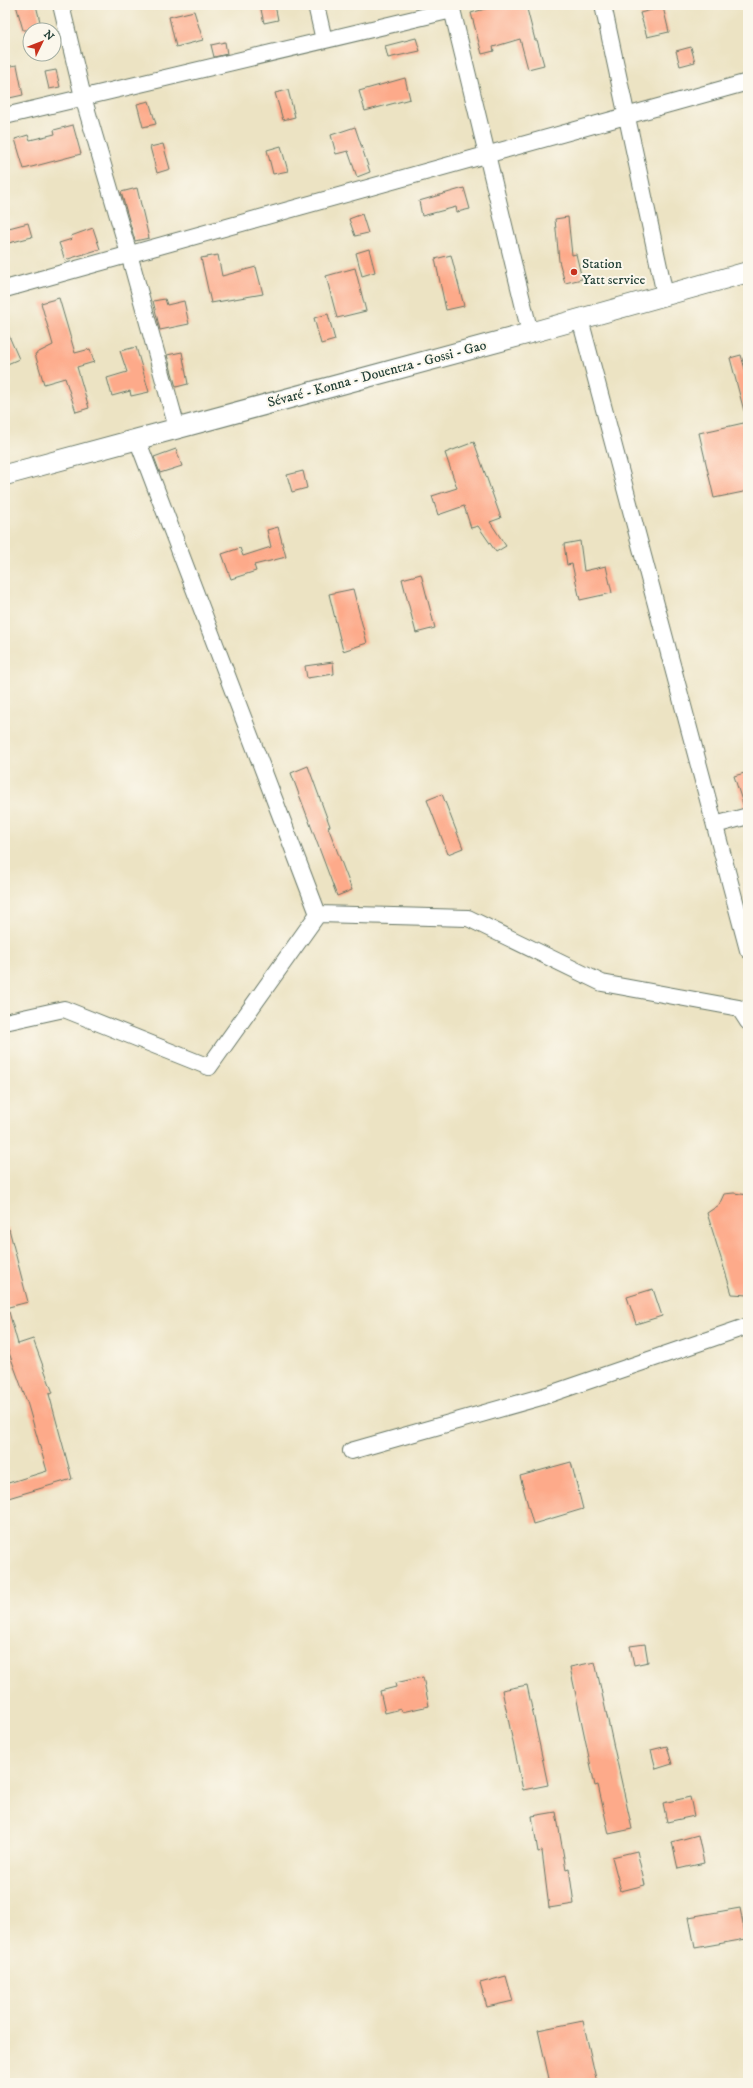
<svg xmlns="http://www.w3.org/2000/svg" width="753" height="2088" font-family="'IM FELL DW Pica',serif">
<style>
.building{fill:#fdaa8a}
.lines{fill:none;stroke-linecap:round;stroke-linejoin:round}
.minor-casing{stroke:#677766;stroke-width:18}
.major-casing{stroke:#677766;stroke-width:22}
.minor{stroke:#fff;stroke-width:16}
.major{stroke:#fff;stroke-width:20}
.poi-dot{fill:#c8321e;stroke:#fbf7ec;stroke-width:1.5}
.labels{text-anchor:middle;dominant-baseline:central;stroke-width:4;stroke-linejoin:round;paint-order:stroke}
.poi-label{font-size:14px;fill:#1f3d34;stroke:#fbf7ec;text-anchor:start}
.street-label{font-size:14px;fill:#1f3d34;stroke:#fbf7ec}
</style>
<rect width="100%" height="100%" fill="#fbf7ec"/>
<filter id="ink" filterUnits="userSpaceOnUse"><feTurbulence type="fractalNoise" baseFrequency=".025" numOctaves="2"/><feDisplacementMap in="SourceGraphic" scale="8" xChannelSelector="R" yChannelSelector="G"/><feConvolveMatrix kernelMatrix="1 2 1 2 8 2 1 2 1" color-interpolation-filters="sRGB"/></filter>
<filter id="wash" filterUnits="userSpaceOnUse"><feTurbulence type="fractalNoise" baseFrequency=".012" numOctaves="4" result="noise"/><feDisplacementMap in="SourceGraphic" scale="16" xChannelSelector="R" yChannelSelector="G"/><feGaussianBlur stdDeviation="0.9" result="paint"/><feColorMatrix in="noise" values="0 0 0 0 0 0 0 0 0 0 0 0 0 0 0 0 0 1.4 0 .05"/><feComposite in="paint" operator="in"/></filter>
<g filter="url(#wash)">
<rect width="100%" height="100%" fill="#ece3c3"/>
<g id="blocks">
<!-- building -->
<path class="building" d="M16 5H36L42 30H23Z
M260 5H275L278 20 264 23Z
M498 5H526L535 40H537L544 65 528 69 520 39 493 47 494 51 482 54 471 13Z
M663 7 669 32 647 37 640 13Z
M194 11 203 40 176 47 169 17Z
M416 38 420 51 388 58 385 46Z
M225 42 227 54 214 57 211 45Z
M691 47 695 62 680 66 676 51Z
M17 65 23 95 5 99V67Z
M56 70 60 87 49 89 45 72Z
M405 78 410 99 365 111 359 91Z
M288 90 295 117 283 120 275 93Z
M149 101 156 124 143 127 137 104Z
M73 125 81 154 24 169 15 139 28 135 30 140 55 134 54 130Z
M355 127 370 172 357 177 348 151 336 154 331 135Z
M163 144 170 169 157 173 150 147Z
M281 146 288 171 273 174 267 150Z
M137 188 149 238 135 241 121 192Z
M464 188 470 209 457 212 456 207 422 216 419 201Z
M362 214 368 233 355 236 349 219Z
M568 217 572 255 576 254 582 279 565 283 559 261 555 219Z
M28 223 32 237 5 244V229Z
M93 228 100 249 65 260 59 243 72 239 71 236Z
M369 249 375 272 362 276 356 253Z
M218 255 222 276 256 267 263 294 211 303 201 258Z
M451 255 464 306 446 310 435 259Z
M355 268 366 311 337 318 326 276Z
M59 298 75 353 90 349 94 362 77 367 89 408 76 412 65 378 44 384 35 354 53 345 41 303Z
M165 299 167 305 184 301 189 324 160 330 153 301Z
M328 314 335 340 321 344 314 318Z
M5 327 19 359 5 365Z
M136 347 149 392 131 396 130 391 112 396 107 378 127 372 120 351Z
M182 352 188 384 176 387 167 355Z
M741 355 748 380V410L744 411 730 358Z
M748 422V491L714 498 699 433Z
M474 442 501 518 490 522 506 546 496 552 478 526 471 528 464 506 438 515 432 496 457 488 445 453Z
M176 449 182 466 160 473 154 457Z
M303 471 307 488 292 492 287 475Z
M278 527 286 557 254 565 256 571 231 579 222 554 240 548 243 556 271 547 267 530Z
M580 541 584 571 606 566 612 593 580 600 572 564 567 565 564 544Z
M421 574 435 628 416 633 402 579Z
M353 589 367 643 343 651 329 594Z
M333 662 334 674 307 678 305 666Z
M308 766 330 826 328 827 352 890 337 896 291 773Z
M748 772V807H744L734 776Z
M442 794 463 848 448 854 427 800Z
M734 1193 748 1195V1295L732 1294 707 1213 719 1205 724 1194Z
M9 1229 28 1302 5 1308V1230Z
M653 1289 662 1316 636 1324 627 1297Z
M5 1312H9L18 1344 33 1339 53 1393 49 1394 72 1479 5 1499V1484L47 1471 27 1402 5 1342Z
M571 1462 583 1509 533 1524 520 1476Z
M645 1644 648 1662 634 1665 630 1646Z
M595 1662 632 1829 609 1834 598 1785 595 1786 570 1667Z
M423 1677 429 1706 402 1712 401 1709 385 1713 380 1691 396 1687 395 1683Z
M527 1685 548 1785 523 1790 502 1690Z
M667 1746 672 1764 656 1769 651 1750Z
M690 1797 694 1816 667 1822 663 1803Z
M556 1812 566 1869 569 1868 574 1904 549 1908 542 1851 538 1852 532 1816Z
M698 1835 704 1863 678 1869 672 1842Z
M637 1851 645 1885 621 1891 612 1857Z
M740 1908 746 1939 695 1948 689 1917Z
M506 1976 513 2001 487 2007 480 1983Z
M583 2021 597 2083H550L538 2030Z"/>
</g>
</g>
<g filter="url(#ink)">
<use href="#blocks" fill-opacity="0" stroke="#677766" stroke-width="1"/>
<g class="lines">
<!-- minor casing -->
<g class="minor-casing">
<path id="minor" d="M61 5 83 97 129 254 177 428
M316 5 324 40
M451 5 530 333
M603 5 665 295
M5 116 452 10
M5 289 748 82
M580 319 748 950
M137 439 318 914 468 918 602 983 739 1008 748 1022
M715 825 748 816
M5 1022 64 1009 209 1067 318 914
M351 1451 541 1397 748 1326"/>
</g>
<!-- major casing -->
<g class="major-casing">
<path id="major" d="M5 475 530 333 748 272"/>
</g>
<!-- minor -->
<use href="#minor" class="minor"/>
<!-- major -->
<use href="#major" class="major"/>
</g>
</g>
<!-- markers -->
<circle class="poi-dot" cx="574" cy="272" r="4"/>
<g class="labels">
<!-- poi labels -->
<g class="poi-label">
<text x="582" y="264">Station<tspan x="582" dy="16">Yatt service</tspan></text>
</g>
<!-- street labels -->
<g class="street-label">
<text transform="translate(377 374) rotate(-15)">Sévaré - Konna - Douentza - Gossi - Gao</text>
</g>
</g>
<!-- margin -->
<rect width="753" height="2088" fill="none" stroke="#fbf7ec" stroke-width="20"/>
<!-- north arrow -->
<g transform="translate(42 42) rotate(47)"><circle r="19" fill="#fbf7ec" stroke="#a3ada2"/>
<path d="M0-3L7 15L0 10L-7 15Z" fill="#c8321e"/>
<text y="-6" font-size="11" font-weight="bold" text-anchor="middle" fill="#1f3d34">N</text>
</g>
</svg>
